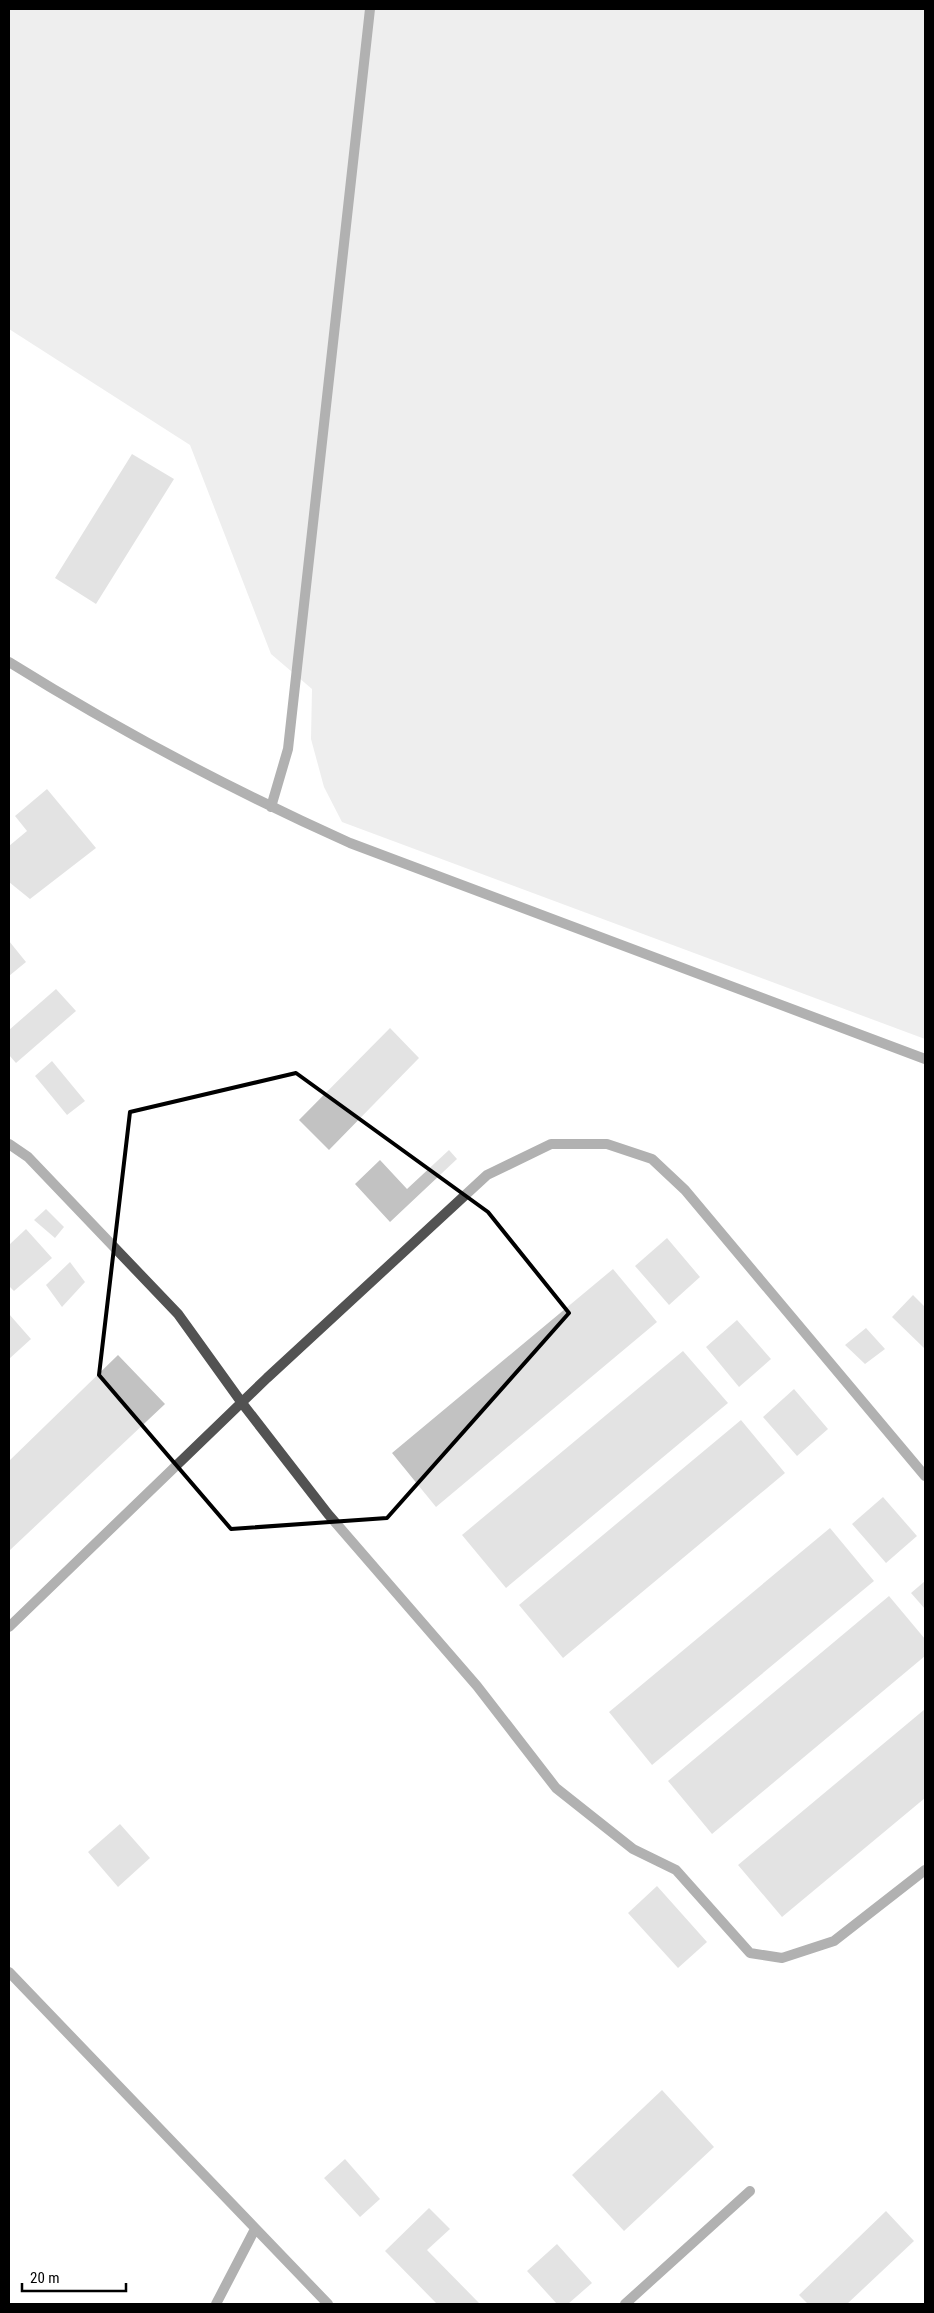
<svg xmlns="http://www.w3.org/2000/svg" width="934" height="2313" font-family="'Roboto Condensed',sans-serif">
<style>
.green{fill:#d9d9d9}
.building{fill:#c2c2c2}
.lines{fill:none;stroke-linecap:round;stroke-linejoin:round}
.lane{stroke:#525252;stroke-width:10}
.marked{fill:none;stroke:#000;stroke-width:4;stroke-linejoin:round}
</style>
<rect width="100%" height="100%" fill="#fff"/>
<!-- green -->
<path class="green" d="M9 9H925V1039L342 822 324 787 311 739 312 689 271 654 190 445 9 329Z"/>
<!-- building -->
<path class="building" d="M132 454 174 479 96 604 55 578Z
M47 789 96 848 30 899 9 882V846L27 831 15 816Z
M9 941 26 962 9 976Z
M56 989 76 1011 16 1063 9 1055V1030Z
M390 1028 419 1058 329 1150 299 1120Z
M52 1061 85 1101 67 1115 35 1076Z
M449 1150 457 1159 390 1222 355 1184 380 1160 407 1189Z
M46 1209 64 1227 55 1238 34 1220Z
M26 1229 52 1258 14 1291 9 1286V1245Z
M667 1238 700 1277 669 1305 635 1266Z
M70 1262 85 1282 62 1307 46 1285Z
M613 1269 657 1322 436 1507 392 1453Z
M913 1295 925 1307V1349L892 1317Z
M9 1314 31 1339 9 1359Z
M737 1320 771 1359 739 1387 706 1347Z
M866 1328 885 1349 865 1364 845 1345Z
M683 1351 728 1403 506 1588 462 1535Z
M118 1355 165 1404 9 1551V1461Z
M794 1389 828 1429 797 1456 763 1417Z
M741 1420 785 1473 563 1658 519 1605Z
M883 1497 917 1536 886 1563 852 1524Z
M830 1528 874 1581 652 1765 609 1712Z
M925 1581V1609L911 1593Z
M889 1596 925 1639V1656L712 1834 668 1781Z
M925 1709V1798L782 1917 738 1865Z
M120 1824 150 1858 118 1887 88 1852Z
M657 1886 707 1942 678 1968 628 1913Z
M662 2090 714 2147 624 2231 572 2175Z
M345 2159 380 2199 360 2217 324 2178Z
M429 2208 450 2229 427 2250 480 2304H437L385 2251Z
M886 2211 914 2241 847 2304H808L799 2295Z
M557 2244 592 2283 568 2304H557L527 2271Z"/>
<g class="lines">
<!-- lane -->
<path class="lane" d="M9 662C118 730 232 790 350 843L925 1059
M271 807 288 749 370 9
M9 1144 28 1157 178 1314 242 1403 328 1514 477 1686 556 1788 633 1849 676 1870 750 1953 782 1958 834 1941 925 1870
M9 1627 267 1378 487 1175 551 1144H607L652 1159 685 1190 925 1476
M9 1972 328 2304
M216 2304 255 2229
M625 2304 750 2191"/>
</g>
<!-- marked area -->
<path d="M0 0H934V2313H0ZM296 1073 488 1212 569 1313 387 1518 231 1529 99 1375 130 1112Z" fill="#fff" fill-opacity=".55" fill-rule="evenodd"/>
<path class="marked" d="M296 1073 488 1212 569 1313 387 1518 231 1529 99 1375 130 1112Z"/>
<!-- border -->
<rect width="934" height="2313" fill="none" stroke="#000000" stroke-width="20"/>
<!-- scale -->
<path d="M22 2283v8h104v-8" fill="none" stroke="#000000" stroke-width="2.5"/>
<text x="30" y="2283" font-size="15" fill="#000000" stroke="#ffffff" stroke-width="4" paint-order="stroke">20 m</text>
</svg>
